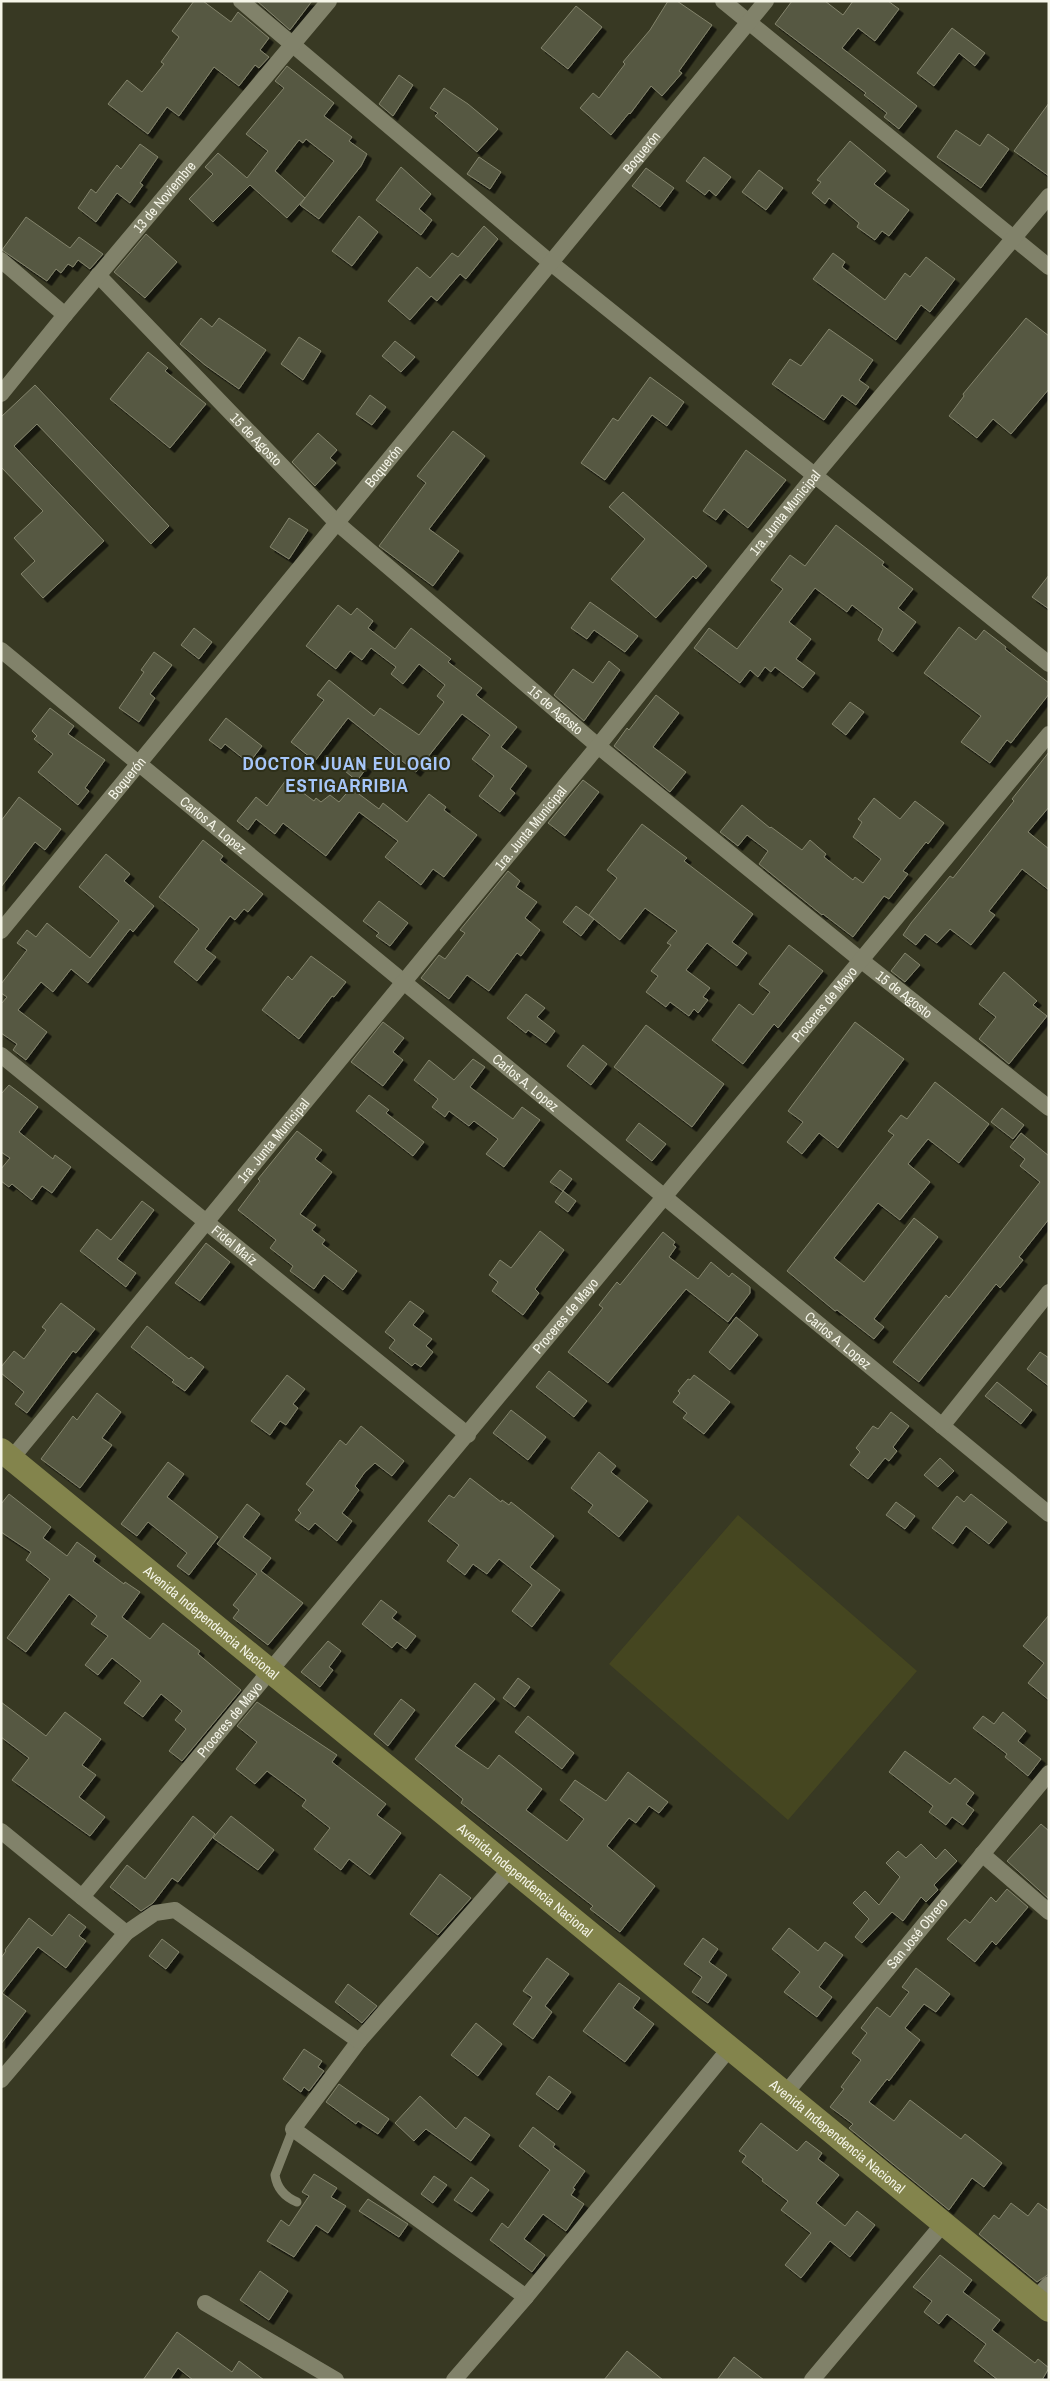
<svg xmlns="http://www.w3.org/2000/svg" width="1050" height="2381" font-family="'Archivo Narrow',sans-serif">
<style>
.green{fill:#454620}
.building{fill:#575842;stroke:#83846c;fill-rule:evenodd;filter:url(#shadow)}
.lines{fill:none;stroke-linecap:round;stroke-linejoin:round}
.service{stroke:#81826a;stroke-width:9}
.minor{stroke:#81826a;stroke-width:16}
.secondary{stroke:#83844c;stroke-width:24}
.labels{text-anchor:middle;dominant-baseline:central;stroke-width:4;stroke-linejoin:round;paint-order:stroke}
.street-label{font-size:14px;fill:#f5f5e8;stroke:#2e2f19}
.district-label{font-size:19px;font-weight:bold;letter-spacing:1px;fill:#a6c6f9;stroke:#2e2f19}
</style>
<defs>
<filter id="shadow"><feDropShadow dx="4.5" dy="4.5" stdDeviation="0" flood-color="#0009"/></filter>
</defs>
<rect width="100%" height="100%" fill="#383923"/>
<!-- green -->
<path class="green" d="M738 1515 917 1671 788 1820 609 1664Z"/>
<!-- building -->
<path class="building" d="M194 1H203L231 22 238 12 269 38 260 50 269 57 259 68 255 65 239 86 214 67 179 116 167 107 148 134 108 104 127 80 142 92 164 64 161 62 179 37 172 31Z
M257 1H312L290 30Z
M668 1H677L712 25 679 71 682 73 662 96 651 86 630 114 629 113 611 135 580 108 593 93 599 98 625 64 623 62 650 30Z
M792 1H825L843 15 853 1H888L899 9 875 41 858 28 842 48 917 106 899 129 884 117 887 113 864 95 866 93 775 24Z
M576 6 602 27 568 69 541 48Z
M952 28 985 53 975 66 959 53 934 86 917 73Z
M287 66 334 103 324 116 352 137 349 141 367 154 361 166 319 219 300 205 305 198 287 218 250 185 213 222 189 199 213 174 205 167 218 153 247 178 268 151 246 134 284 88 275 81ZM306 139 334 161 305 198 275 171 299 140 303 143Z
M399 75 413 85 393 116 379 104Z
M444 88 468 104 498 129 477 152 435 116 438 113 430 108Z
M1049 103V176L1014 151Z
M956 130 980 146 988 134 1009 149 981 188 937 157Z
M850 141 886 171 874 184 909 210 889 236 882 231 875 240 857 227 859 223 829 198 825 204 812 193 821 182 817 180Z
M140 144 158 157 140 183 143 185 130 203 117 193 96 222 78 208 91 189 96 193 117 165 121 169Z
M479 157 501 172 490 189 467 174Z
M704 157 731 177 716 196 709 190 705 195 686 181Z
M401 167 431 194 419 209 432 220 421 235 376 200Z
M646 168 674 188 660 207 632 186Z
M759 170 783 188 766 210 742 192Z
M359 216 378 232 352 266 332 251Z
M26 217 70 248 79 237 103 254 90 269 78 260 73 267 68 264 61 273 56 269 47 281 2 250Z
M484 226 498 239 466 279 460 274 437 301 431 296 410 320 388 301 417 267 430 278 452 253 458 257Z
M146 234 177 262 145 298 114 272Z
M833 253 845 262 842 267 885 300 905 273 910 277 926 257 955 279 930 312 921 305 896 340 813 279Z
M201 318 212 327 219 318 266 350 239 389 205 365 180 344Z
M1026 318 1049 336V389L1011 434 993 419 977 438 949 416 964 396 963 394Z
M829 329 873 360 859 380 869 387 856 405 842 395 824 420 772 384 790 359 801 366Z
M299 337 321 351 303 380 281 364Z
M395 341 415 357 401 372 382 356Z
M148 352 168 368 165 371 206 404 170 448 110 399Z
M650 377 684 402 667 426 652 415 605 480 581 463 613 418 618 421Z
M35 385 169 526 151 544 37 424 14 446 104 541 43 598 21 574 35 561 14 538 43 511 1 467V417Z
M370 395 386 407 372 425 356 414Z
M453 431 485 456 429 529 459 551 433 586 379 546 426 483 417 476Z
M318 433 337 450 330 458 336 463 315 486 292 462Z
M746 450 786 480 748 528 724 509 716 520 703 511Z
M623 492 707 566 696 579 693 576 656 618 611 579 645 539 609 507Z
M289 518 308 530 289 559 270 547Z
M836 525 884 562 882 565 913 589 898 608 916 622 893 652 878 640 883 629 852 605 847 612 815 588 789 622 811 639 796 659 815 673 803 688 775 667 771 672 765 667 758 677 750 670 740 683 694 648 709 628 737 649 783 589 771 580 790 555 805 566Z
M1049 575V609L1032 597Z
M590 602 638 636 625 652 594 630 587 639 571 628Z
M338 605 351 615 357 608 373 621 368 628 395 649 411 628 451 659 448 662 482 688 476 695 517 727 501 747 527 766 510 789 515 793 500 812 479 796 494 776 472 759 490 735 462 714 416 772 348 718 315 761 291 742 324 700 317 695 329 680 374 716 380 708 419 735 444 702 437 696 445 685 419 664 403 684 391 674 396 667 371 648 362 660 350 651 336 669 306 646Z
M959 627 976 640 984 630 1006 647 1005 649 1049 683V694L1011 743 1007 740 990 763 961 742 981 716 924 673Z
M194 628 212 642 199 659 181 645Z
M154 652 172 665 150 694 155 698 139 722 119 708 144 672 141 670Z
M609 661 620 670 584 721 554 695 573 669 593 683Z
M656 695 679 713 653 747 686 772 670 792 614 746 627 728 629 730Z
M850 702 864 712 846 735 832 724Z
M50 708 74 726 68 734 105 760 85 788 89 791 78 805 38 772 53 754 34 739 37 736 32 731Z
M226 718 262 746 249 763 225 744 221 749 209 740Z
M1049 752V807L1028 832 1049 849V890L1022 869 989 911 995 915 971 945 950 929 937 943 925 934 916 945 903 935 911 923 950 876 953 878 1014 801 1012 799Z
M355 758 367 767 357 781 345 771Z
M286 780 314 801 316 798 321 802 330 795 339 802 351 788 379 809 383 803 407 822 429 794 446 807 444 810 477 835 444 877 433 869 421 885 385 857 398 841 359 812 326 856 283 823 275 834 256 819 248 830 237 821 256 797 267 806Z
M583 780 599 792 565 836 548 823Z
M19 797 61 829 45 850 35 842 1 887V821Z
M874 798 900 819 915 801 944 823 928 844 926 842 903 871 908 874 889 899 884 896 853 937 823 914 822 915 759 864 768 851 747 835 738 846 720 832 742 805 770 828 771 827 802 850 810 840 826 854 824 857 853 880 855 877 863 883 881 859 853 837 862 822 858 819Z
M642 824 687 858 684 861 753 914 732 942 747 953 737 966 707 943 686 970 710 988 703 997 708 1000 698 1013 694 1009 689 1016 670 1002 666 1007 646 992 658 976 651 971 671 945 667 943 677 931 645 908 620 940 589 915 617 878 607 870Z
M203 840 223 856 220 860 263 894 248 912 244 909 235 920 230 916 205 949 216 957 197 981 174 962 199 929 159 897Z
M106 854 130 874 124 881 154 906 133 932 130 929 88 983 71 969 53 992 41 982 18 1010 47 1032 26 1060 13 1050 17 1044 1 1033V1004L7 997 1 993V984L27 950 17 943 27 930 36 937 47 923 90 958 119 921 79 887Z
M508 871 520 881 516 887 537 902 525 918 540 930 521 956 517 953 489 991 467 975 449 999 421 978 439 955 445 959 465 933 460 930Z
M379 901 408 923 390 946 376 936 379 933 363 921Z
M576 906 594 919 581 936 563 922Z
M789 945 823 971 778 1028 774 1024 743 1064 712 1040 739 1004 753 1015 770 992 759 984Z
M905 953 920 965 905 982 891 971Z
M311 956 346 982 334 997 332 996 299 1039 262 1010 288 976 292 980Z
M1004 972 1037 1001 1033 1005 1047 1016 1009 1064 979 1039 996 1017 979 1004Z
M526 994 545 1008 537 1017 555 1031 546 1043 528 1030 526 1033 507 1018Z
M383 1022 404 1038 393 1052 403 1060 383 1086 351 1062Z
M855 1022 904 1059 838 1148 819 1133 802 1154 787 1142 803 1122 788 1111Z
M646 1025 724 1084 692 1127 614 1067Z
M583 1045 607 1064 591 1085 567 1066Z
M473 1059 485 1067 470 1087 513 1119 522 1107 540 1120 504 1167 486 1154 498 1139 474 1121 469 1126 449 1111 445 1117 432 1107 438 1099 414 1080 429 1060 454 1080Z
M935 1082 989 1124 959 1163 928 1139 908 1164 930 1182 900 1220 878 1203 834 1258 864 1282 914 1218 938 1237 874 1319 884 1327 874 1339 837 1310 835 1311 787 1271 894 1135 888 1131 901 1115 907 1119Z
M9 1085 38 1107 19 1132 53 1159 55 1155 71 1167 52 1193 42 1186 32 1200 12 1184 9 1187 1 1181V1169L10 1158 1 1152V1094Z
M369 1095 389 1110 386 1113 424 1142 413 1156 356 1111Z
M1002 1108 1024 1125 1013 1139 991 1122Z
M639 1123 666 1144 652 1161 626 1140Z
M297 1131 322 1150 315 1159 332 1172 300 1214 316 1225 312 1230 325 1240 322 1244 357 1271 343 1290 324 1275 314 1289 290 1271 293 1266 270 1248 276 1240 238 1210 260 1181 258 1179Z
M1021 1133 1049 1156V1219L1019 1257 1023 1260 1000 1288 996 1284 919 1382 893 1362 946 1295 949 1298 1040 1182 1020 1166 1025 1159 1010 1147Z
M560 1170 572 1179 563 1191 550 1182Z
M563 1191 576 1201 568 1212 555 1202Z
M142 1201 154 1210 117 1259 136 1273 126 1287 80 1251 97 1229 111 1240Z
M540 1231 564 1250 535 1289 539 1293 523 1315 492 1291 498 1282 489 1275 500 1260 511 1268Z
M663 1232 675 1242 673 1245 676 1247 669 1257 698 1279 711 1262 729 1277 732 1273 750 1287V1293L728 1322 686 1289 608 1383 568 1352 603 1308 599 1305 617 1282 620 1285Z
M206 1243 230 1262 200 1301 175 1283Z
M410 1301 424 1311 413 1325 432 1339 426 1346 433 1352 421 1367 415 1363 412 1366 389 1348 395 1340 385 1332Z
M61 1303 95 1329 76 1353 73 1351 27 1413 15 1404 24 1392 1 1373V1367L14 1351 24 1359 46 1330 42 1327Z
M736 1317 758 1335 730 1370 709 1352Z
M147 1326 189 1359 191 1357 204 1367 185 1391 172 1382 174 1380 131 1347Z
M1040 1352 1049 1358V1386L1027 1369Z
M549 1371 587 1401 574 1417 536 1387Z
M287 1375 305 1389 293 1404 298 1408 286 1425 280 1421 270 1435 251 1421Z
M694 1375 730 1402 704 1434 683 1418 687 1413 673 1402 680 1393 678 1391 688 1379 690 1380Z
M997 1382 1032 1410 1021 1424 985 1396Z
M97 1393 121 1412 102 1438 112 1445 80 1488 41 1459 73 1416 77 1420Z
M511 1410 546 1437 528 1460 493 1433Z
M891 1412 909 1426 893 1447 897 1451 889 1461 885 1458 868 1479 850 1465 860 1452 856 1448 873 1426 878 1429Z
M361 1426 404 1461 392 1476 375 1463 365 1472 355 1486 359 1490 342 1513 352 1521 337 1541 315 1523 309 1530 295 1520 301 1513 298 1510 314 1490 306 1484 340 1440 346 1445Z
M599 1452 616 1466 611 1472 648 1501 619 1537 588 1512 593 1505 571 1488Z
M940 1458 954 1471 938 1487 924 1475Z
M168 1462 184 1474 167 1497 218 1537 189 1575 177 1566 187 1553 148 1522 137 1536 121 1524Z
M470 1478 501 1502 502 1500 509 1505 511 1502 554 1536 530 1567 560 1590 532 1627 512 1611 532 1585 499 1559 487 1574 473 1564 465 1575 447 1561 459 1545 428 1521 449 1495 454 1498Z
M9 1494 51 1527 43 1538 67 1556 77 1542 96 1556 93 1561 124 1584 125 1582 140 1592 122 1617 150 1639 163 1623 200 1651 198 1654 241 1690 182 1761 169 1751 186 1729 175 1720 182 1711 161 1694 143 1717 124 1703 141 1681 112 1658 98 1675 85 1665 108 1636 91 1624 97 1616 69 1594 26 1652 7 1638 50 1579 26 1560 31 1552 1 1532V1504Z
M971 1494 1007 1522 989 1544 966 1526 953 1544 932 1528 957 1496 964 1502Z
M896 1502 915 1516 905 1529 886 1515Z
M247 1504 260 1514 243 1537 271 1558 261 1571 303 1603 268 1645 233 1618 239 1610 233 1605 257 1574 217 1544Z
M381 1600 397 1612 392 1618 416 1636 406 1649 397 1642 392 1648 362 1624Z
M1049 1615V1700L1028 1683 1044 1663 1023 1646Z
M328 1641 341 1651 329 1667 333 1670 320 1687 301 1672Z
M518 1678 530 1687 515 1707 503 1698Z
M475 1683 495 1699 455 1746 488 1769 499 1755 542 1789 526 1810 567 1841 584 1819 560 1800 575 1780 606 1801 628 1772 668 1802 659 1813 649 1806 636 1823 629 1818 607 1846 655 1886 620 1932 590 1909 593 1906 461 1803 463 1799 415 1759Z
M401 1699 415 1710 388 1746 374 1734Z
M1 1702 46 1736 65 1712 101 1739 82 1765 96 1775 79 1797 105 1817 90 1836 12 1780 29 1758 1 1737Z
M257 1702 337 1755 332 1762 386 1804 377 1815 401 1833 370 1875 349 1859 341 1870 314 1849 330 1828 302 1806 306 1800 267 1771 255 1784 236 1769 257 1742 237 1726Z
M1003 1712 1026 1731 1018 1741 1041 1759 1028 1776 1005 1757 1007 1754 973 1728 983 1716 994 1724Z
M528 1716 574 1753 562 1769 515 1732Z
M905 1751 950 1784 955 1778 974 1793 966 1804 974 1810 963 1825 952 1817 946 1825 929 1812 933 1806 889 1772Z
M193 1816 215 1834 178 1882 172 1878 153 1903 141 1911 110 1887 127 1865 145 1879Z
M231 1816 274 1850 258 1870 213 1838Z
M1041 1824 1049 1831V1899L1007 1861Z
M921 1844 936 1859 945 1849 957 1861 934 1885 938 1890 926 1902 921 1897 903 1921 892 1912 862 1943 855 1937 869 1919 853 1903 865 1891 879 1905 900 1877 886 1863 898 1851 906 1858Z
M440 1874 471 1898 438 1935 410 1914Z
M1007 1889 1028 1907 996 1945 992 1941 975 1962 947 1939 965 1919 970 1923 991 1897 996 1902Z
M69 1914 86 1927 79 1936 86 1941 66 1968 38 1947 2 1993 26 2011 1 2044V1958L6 1951 5 1950 29 1918 52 1936Z
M789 1928 818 1951 825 1942 843 1955 819 1987 832 1997 817 2017 784 1992 800 1972 772 1949Z
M703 1938 718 1949 709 1962 727 1975 708 2003 692 1992 702 1977 684 1964Z
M162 1939 179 1952 166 1969 149 1956Z
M547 1958 569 1974 545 2006 552 2012 533 2039 513 2024 532 1997 523 1991Z
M916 1968 950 1994 936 2012 924 2004 905 2028 920 2040 889 2081 887 2079 869 2102 894 2121 910 2100 961 2139 965 2134 1002 2163 984 2187 972 2178 949 2210 849 2128 853 2124 830 2107 844 2089 841 2087 861 2060 852 2053 867 2033 861 2028 877 2007 890 2017 909 1992 902 1987Z
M619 1983 640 1998 633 2008 654 2024 625 2062 583 2031Z
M348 1984 377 2006 362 2023 335 2002Z
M476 2023 502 2044 478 2076 451 2055Z
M304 2049 322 2061 318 2067 324 2071 309 2091 304 2087 301 2092 283 2079Z
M549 2076 571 2092 558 2110 536 2094Z
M339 2084 389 2119 378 2134 358 2121 356 2124 326 2102Z
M420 2096 456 2129 465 2117 490 2135 471 2161 426 2129 414 2141 395 2123Z
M761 2123 797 2151 806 2141 822 2153 818 2159 839 2175 816 2203 845 2226 857 2211 875 2225 850 2257 830 2241 801 2278 785 2265 811 2233 781 2210 788 2201 762 2181 763 2179 742 2162 746 2156 739 2151Z
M533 2127 555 2144 553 2147 585 2171 573 2188 575 2189 571 2195 584 2204 566 2231 543 2214 524 2239 545 2255 532 2272 490 2240 502 2223 508 2228 550 2170 519 2146Z
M314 2174 337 2188 331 2197 346 2206 328 2233 316 2225 294 2257 267 2241 281 2220 289 2226 309 2196 302 2192Z
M434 2176 447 2185 433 2203 421 2194Z
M471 2177 489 2190 472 2212 454 2200Z
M368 2199 408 2224 399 2237 359 2211Z
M1011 2203 1028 2216 1038 2203 1049 2211V2274L1037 2282 979 2234 994 2215 999 2219Z
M940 2255 972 2280 963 2292 1000 2320 992 2330 1035 2363 1038 2359 1049 2368 1042 2380H998L974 2361 986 2344 947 2314 939 2324 924 2312 932 2301 913 2287Z
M260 2271 288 2291 269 2320 240 2300Z
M177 2332 232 2372 239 2361 264 2380H193L178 2368 170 2380H143Z
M627 2351 663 2380H604Z
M734 2357 764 2380H717Z"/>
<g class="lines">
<!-- service -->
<path class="service" d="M293 2129 275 2175C277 2189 285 2197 297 2202"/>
<!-- minor -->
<g class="minor">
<path d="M241 1 551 263 1049 664"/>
<path d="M723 1 1049 267"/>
<path d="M1 260 65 315"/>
<path id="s1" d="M98 275 337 523 598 746 862 961 1049 1108"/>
<path id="s2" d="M1 394 65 315 329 1"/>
<path id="s3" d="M1 650 1049 1514"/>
<path id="s4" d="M1 931 766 1"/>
<path id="s5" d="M1 1055 468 1435"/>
<path d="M942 1426 1049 1292"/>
<path id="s6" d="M12 1458 598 746 815 475 1049 196"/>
<path d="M1 1831 126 1933"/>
<path d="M982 1854 1049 1912"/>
<path d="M510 1869 359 2041 293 2129 526 2297"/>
<path id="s7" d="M82 1897 1049 734"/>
<path d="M1 2080 126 1933 155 1913 175 1910 359 2041"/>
<path id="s8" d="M785 2094 1049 1773"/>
<path d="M1035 2299 1049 2284"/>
<path d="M205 2303 336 2380"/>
<path d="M454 2380 526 2297 729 2049"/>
<path d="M812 2380 943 2224"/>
</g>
<!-- secondary -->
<path class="secondary" id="s9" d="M1 1450 1049 2310"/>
</g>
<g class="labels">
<!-- street labels -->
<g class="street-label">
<text stroke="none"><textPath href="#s4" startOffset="1008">Boquerón</textPath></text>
<text stroke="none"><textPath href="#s2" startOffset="256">13 de Noviembre</textPath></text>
<text stroke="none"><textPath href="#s1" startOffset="228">15 de Agosto</textPath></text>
<text stroke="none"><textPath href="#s4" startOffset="602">Boquerón</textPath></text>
<text stroke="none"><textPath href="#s6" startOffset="1221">1ra. Junta Municipal</textPath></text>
<text stroke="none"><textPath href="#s1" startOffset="632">15 de Agosto</textPath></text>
<text stroke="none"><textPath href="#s4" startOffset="198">Boquerón</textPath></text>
<text stroke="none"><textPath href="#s3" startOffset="275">Carlos A. Lopez</textPath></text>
<text stroke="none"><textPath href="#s6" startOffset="816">1ra. Junta Municipal</textPath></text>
<text stroke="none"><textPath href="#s1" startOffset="1082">15 de Agosto</textPath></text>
<text stroke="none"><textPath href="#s7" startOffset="1161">Proceres de Mayo</textPath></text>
<text stroke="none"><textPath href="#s3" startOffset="680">Carlos A. Lopez</textPath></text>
<text stroke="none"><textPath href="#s6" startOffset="411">1ra. Junta Municipal</textPath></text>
<text stroke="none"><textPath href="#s5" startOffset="301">Fidel Maíz</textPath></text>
<text stroke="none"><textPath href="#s7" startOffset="756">Proceres de Mayo</textPath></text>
<text stroke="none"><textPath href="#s3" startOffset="1085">Carlos A. Lopez</textPath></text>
<text stroke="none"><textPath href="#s9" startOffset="272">Avenida Independencia Nacional</textPath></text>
<text stroke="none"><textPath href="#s7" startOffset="231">Proceres de Mayo</textPath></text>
<text stroke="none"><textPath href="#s9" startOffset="678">Avenida Independencia Nacional</textPath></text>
<text stroke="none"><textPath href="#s8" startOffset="208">San José Obrero</textPath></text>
<text stroke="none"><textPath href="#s9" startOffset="1082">Avenida Independencia Nacional</textPath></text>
</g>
<!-- district labels -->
<g class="district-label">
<text x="347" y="763">DOCTOR JUAN EULOGIO<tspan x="347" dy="22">ESTIGARRIBIA</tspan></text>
</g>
</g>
<!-- border -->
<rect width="1050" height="2381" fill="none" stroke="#f5f5e8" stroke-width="5"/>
</svg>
